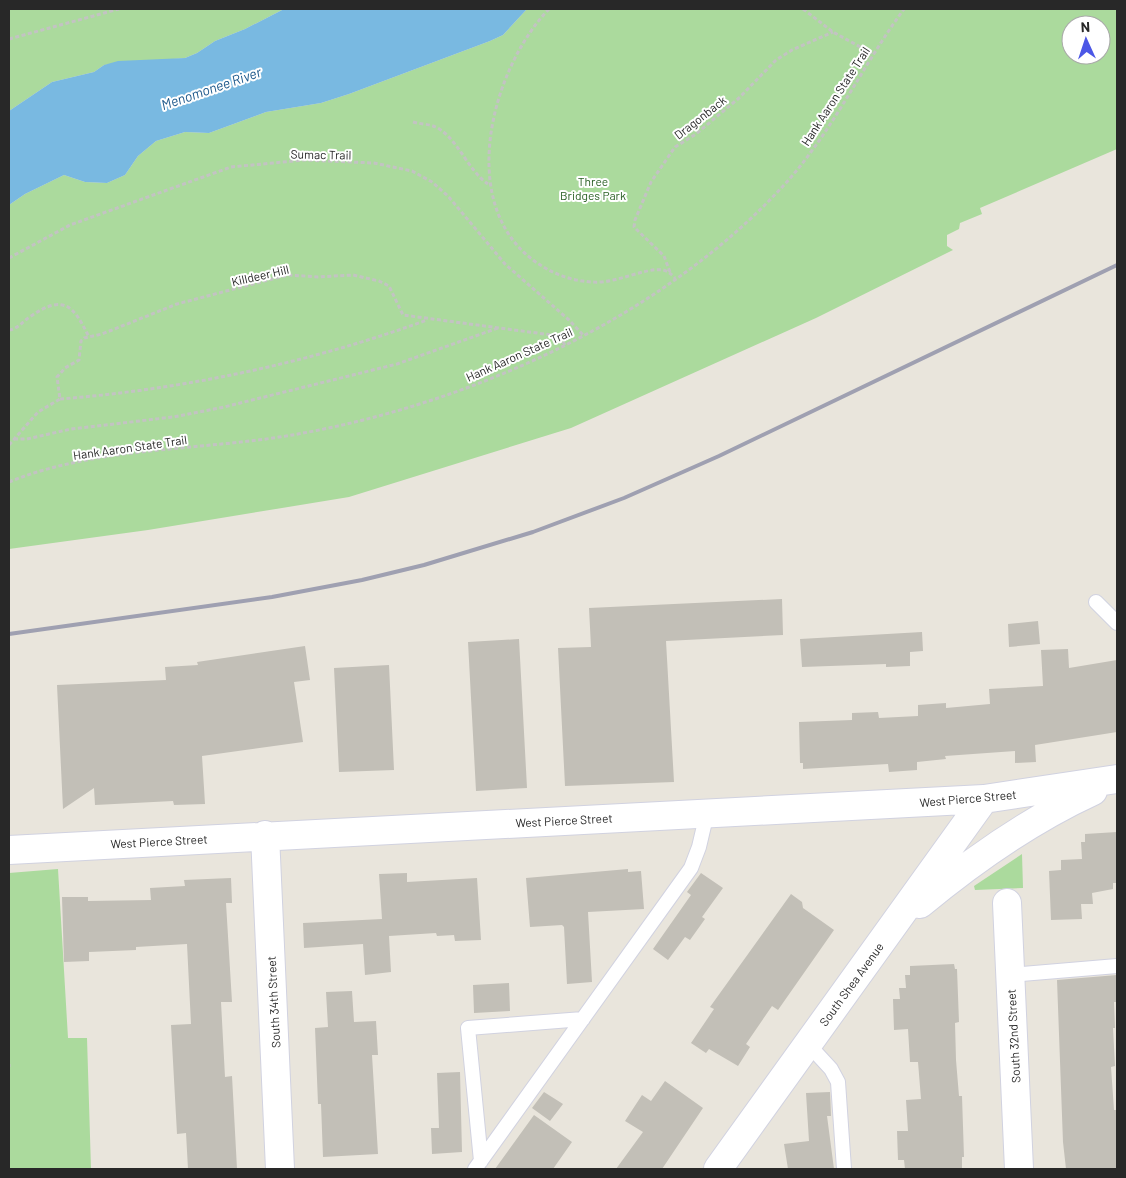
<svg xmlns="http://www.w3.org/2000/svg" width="1126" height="1178" font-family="Barlow,sans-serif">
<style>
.green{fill:#abda9d;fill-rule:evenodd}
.water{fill:#79b9e1}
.building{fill:#c2bfb7}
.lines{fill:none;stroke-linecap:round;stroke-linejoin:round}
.service-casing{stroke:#d1d2e0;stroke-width:16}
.minor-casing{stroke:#d1d2e0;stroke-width:30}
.path{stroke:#c3c3c3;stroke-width:3;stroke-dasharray:4 2.5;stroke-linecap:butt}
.service{stroke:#fff;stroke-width:14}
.minor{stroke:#fff;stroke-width:28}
.rail{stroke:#9fa0b1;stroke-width:4}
.labels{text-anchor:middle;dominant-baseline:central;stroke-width:4;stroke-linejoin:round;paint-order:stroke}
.street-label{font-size:12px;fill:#282828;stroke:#fff}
.park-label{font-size:12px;fill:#265d21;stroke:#fff}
.water-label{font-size:14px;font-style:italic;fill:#1b578a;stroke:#fff}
</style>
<rect width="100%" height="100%" fill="#e9e5dc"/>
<!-- green -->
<path class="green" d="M9 9H284L245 29 215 41 197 53 185 58 104 65 94 72 52 82 9 111Z
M527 9H1117V149L980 208 982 214 960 223 959 229 947 235V246L953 250 816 318 571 428 349 497 148 530 9 549V205L25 194 64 175 85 182 107 183 125 175 138 156 156 141 185 132 209 133 266 112 321 103 349 94 490 41 503 35ZM1071 25H1101V55H1071Z
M1022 854 1023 888 975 890 974 886Z
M58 869 68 1038H87L91 1169H9V873Z"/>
<!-- water -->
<path class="water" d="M284 9H527L503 35 490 41 349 94 321 103 266 112 209 133 185 132 156 141 138 156 125 175 107 183 85 182 64 175 25 194 9 205V111L52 82 94 72 104 65 118 61 185 58 197 53 215 41 245 29Z"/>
<!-- building -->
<path class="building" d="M782 599 783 635 666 641 674 782 565 786 558 648 591 647 589 608Z
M1038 621 1040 644 1009 647 1008 624Z
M922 632 923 651 910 652V666L886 667V664L802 667 800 639Z
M519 639 527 788 476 791 468 642Z
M305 646 310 680 294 682 303 742 202 756 205 804 174 805 173 801 95 805 94 788 63 809 57 685 166 680 165 667 198 665 197 662Z
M1068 649 1069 668 1117 660V732L1035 745 1036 762 1015 763V751L945 756 946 759 917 762V770L889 772 888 764 803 769V763H800L799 722 852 720V713L878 712 879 718 918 716V705L946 703V708L990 704 989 689 1043 686 1041 650Z
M389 665 394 770 339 772 334 668Z
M1117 832V883H1113V889L1092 893 1093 904H1081L1082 919 1051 920 1049 871 1061 870V860L1082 859 1081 842H1085V834Z
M628 869V872L641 871 644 909 588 912 592 982 567 984 564 927 562 925 530 927 526 878Z
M407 873V882L477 878 481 940 455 941 454 935 437 936 436 933 389 936 391 972 365 975 363 944 304 948 303 923 382 919 379 874Z
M701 873 723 888 702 917 705 919 690 940 685 937 668 960 653 949 691 895 687 892Z
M231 878 232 903H226L232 1002H221L225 1077 232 1076 237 1169H188L186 1133 177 1134 171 1025 191 1024 187 944 136 947V950L89 952V961L64 962 62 897H88V901L151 900 150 888 185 886 184 880Z
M791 894 802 902 803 908 834 930 778 1010 772 1006 746 1044 750 1047 738 1066 709 1049 706 1053 691 1043 714 1009 710 1007Z
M954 964 955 969H957L959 1022 955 1023 956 1060 959 1096H962L964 1157H962V1169H905L904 1160H898L897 1131H908L906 1100 921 1099 918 1062H910L908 1029 894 1030 893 999H900L899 988H906L905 975H910V966Z
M1117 975V1002H1114L1115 1028H1113L1115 1066 1111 1067 1114 1110H1117V1169H1066L1063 1142 1057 980Z
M509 983 510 1011 474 1013 473 985Z
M352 991 354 1022 376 1021 378 1055H372L378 1154 323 1157 321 1104H318L315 1028 328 1027 326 992Z
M460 1072 462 1152 432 1154 431 1128H439L437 1073Z
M665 1081 703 1108 662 1169H616L643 1132 625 1121 642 1095 651 1101Z
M544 1092 563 1104 550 1121 532 1108Z
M830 1092 831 1116H827L834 1169H788L784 1144 809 1141 806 1093Z
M534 1115 572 1142 553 1169H495Z"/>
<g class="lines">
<!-- service casing -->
<g class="service-casing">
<path id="service" d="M1096 602 1117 623
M1010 975 1117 966
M808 1044 831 1069 838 1082 844 1169
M481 1161 468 1028 583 1019
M475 1169 691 868 699 847 707 813"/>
</g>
<!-- minor casing -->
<g class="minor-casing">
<path id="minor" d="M265 835 280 1169
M9 850 984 799 1117 779
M1007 903 1019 1169
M920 904C973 860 1030 820 1093 791
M718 1169 984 799"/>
</g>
<!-- path -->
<path class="path" d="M549 9C492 68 456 202 533 260 550 273 571 281 592 282 616 284 645 267 663 270 668 271 671 274 675 278
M803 9 833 32 873 54
M9 39 119 9
M413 122C420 124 427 124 433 126 456 134 467 170 488 184
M9 258 70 225 231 167 304 160 374 163 412 171 432 182 448 196 505 264 569 320 583 335
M670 272 664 256 634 227 635 220 651 182 675 147 696 134 739 98 776 60 792 50 833 32
M9 330C18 329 23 321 31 316 65 293 74 307 89 337
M60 399C185 389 309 363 427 320
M14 439H27L71 429 173 417 224 407 397 364 498 328
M9 445 38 412 60 399 57 377 65 368 79 360 81 341 84 338 102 334 177 304 276 278 289 275 318 277 353 275 379 281 389 286 403 315 559 336 565 345
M9 482C97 446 204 451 298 434 472 403 663 317 784 185 832 133 862 66 904 9
M9 1064V1067"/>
<!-- service -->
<use href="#service" class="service"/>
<!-- minor -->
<use href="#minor" class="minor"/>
<!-- rail -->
<path class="rail" d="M9 634 272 597 362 580 424 565 533 532 624 498 719 456 1117 265"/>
</g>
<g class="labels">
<!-- street labels -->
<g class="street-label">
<text transform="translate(835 96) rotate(-57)">Hank Aaron State Trail</text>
<text transform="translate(700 117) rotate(-38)">Dragonback</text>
<text transform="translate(321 154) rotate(1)">Sumac Trail</text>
<text transform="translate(260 275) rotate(-13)">Killdeer Hill</text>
<text transform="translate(519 354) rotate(-24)">Hank Aaron State Trail</text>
<text transform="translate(130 447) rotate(-8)">Hank Aaron State Trail</text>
<text transform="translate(968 798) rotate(-5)">West Pierce Street</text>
<text transform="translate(564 820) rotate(-3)">West Pierce Street</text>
<text transform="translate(159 841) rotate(-3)">West Pierce Street</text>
<text transform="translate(851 984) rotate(-54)">South Shea Avenue</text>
<text transform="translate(273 1002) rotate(-93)">South 34th Street</text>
<text transform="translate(1013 1036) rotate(-93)">South 32nd Street</text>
</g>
<!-- park labels -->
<g class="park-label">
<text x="593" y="181">Three<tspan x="593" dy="14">Bridges Park</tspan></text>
</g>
<!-- water labels -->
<g class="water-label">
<text transform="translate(211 88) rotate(-19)">Menomonee River</text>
</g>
</g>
<!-- border -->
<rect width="1126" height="1178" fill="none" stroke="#282828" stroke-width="20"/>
<!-- north arrow -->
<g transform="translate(1086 40) rotate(357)"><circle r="24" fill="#ffffff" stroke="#a9a9a9"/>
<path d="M0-4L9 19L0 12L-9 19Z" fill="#4c57e6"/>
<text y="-8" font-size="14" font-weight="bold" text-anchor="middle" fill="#282828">N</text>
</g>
</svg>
